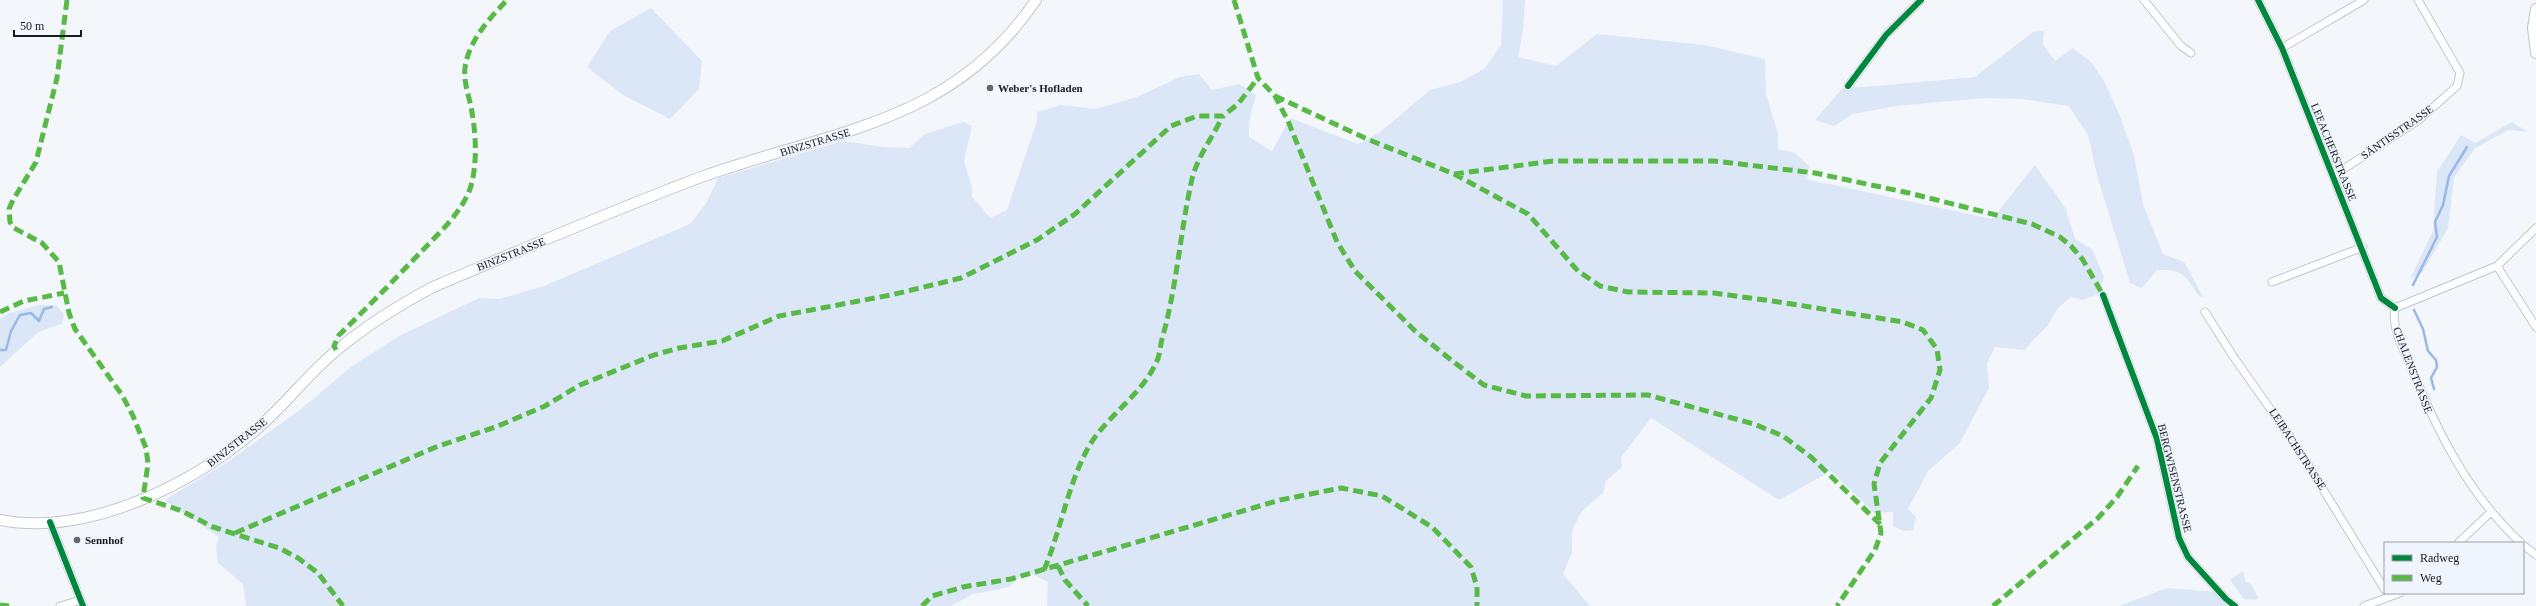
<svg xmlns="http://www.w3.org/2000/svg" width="2536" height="606" font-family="Georgia,serif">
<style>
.green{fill:#dbe7f6}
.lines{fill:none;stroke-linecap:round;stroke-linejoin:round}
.stream{stroke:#98b8e8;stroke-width:2.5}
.street-casing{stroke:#c2c6cb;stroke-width:9}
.secondary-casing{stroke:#c2c6cb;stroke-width:12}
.street{stroke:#fdfefe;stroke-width:7}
.secondary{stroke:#fdfefe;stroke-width:10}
.quiet{stroke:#58b947;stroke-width:5;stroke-dasharray:10 5;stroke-linecap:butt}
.cycleway-casing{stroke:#f0f5fd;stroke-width:8}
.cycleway{stroke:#00873e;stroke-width:6}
.poi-dot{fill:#64686e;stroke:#f0f5fd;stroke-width:1.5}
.labels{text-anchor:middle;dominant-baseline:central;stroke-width:3;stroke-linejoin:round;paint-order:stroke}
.poi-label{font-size:11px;font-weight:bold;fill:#171c23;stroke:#f0f5fd;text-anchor:start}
.street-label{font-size:11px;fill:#171c23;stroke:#f0f5fd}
</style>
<rect width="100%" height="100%" fill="#f3f6fa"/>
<!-- green -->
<path class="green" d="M1503 0H1525L1523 30 1518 57 1556 66 1597 34 1705 45 1765 59 1766 94 1778 134V149L1795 153 1810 167 1806 179 1992 219 2035 165 2066 209 2075 239 2092 249 2104 277 2099 294 2082 300 2071 297 2057 309 2048 325 2024 350 1995 347 1987 363 1989 388 1959 444 1928 471 1908 509 1916 517 1913 530 1904 531 1893 526V512L1874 513 1831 471 1779 500 1651 418 1621 457 1622 467 1606 481 1603 493 1582 511 1572 530V552L1563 574 1590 606H1047L1048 582 1026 571 1009 587 973 594 951 606H246L243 584 218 563 216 546 219 537 167 502 166 499 226 463 301 409 351 367 399 336 479 298 499 299 544 286 690 224 707 202 718 178 843 141 883 147 909 148 925 134 963 122 972 126 964 161 972 187V197L990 218 1007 210 1037 121V112L1061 105 1096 109 1137 97 1180 77 1199 74 1212 90 1239 84 1256 95 1249 121V137L1272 151 1290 118 1358 144 1379 133 1430 90 1460 82 1484 69 1501 45Z
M651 8 702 61 699 89 670 119 623 95 587 67 610 31Z
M2044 31 2043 44 2055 61 2073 48 2091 62 2103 79 2119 114 2134 155 2143 204 2163 254 2184 262 2203 297 2199 296C2185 275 2183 269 2157 270L2142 288 2130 283 2097 175 2088 135 2069 106 2022 99 1985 98 1896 106 1853 114 1834 126 1815 120 1842 89 1975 77 2033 32Z
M2512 122 2528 132 2509 130 2475 148 2454 178 2448 228 2422 273 2410 279 2433 231 2437 172 2461 135 2475 143Z
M39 305H56L64 314 62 324 38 332 0 367V319L9 313Z
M2243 571 2246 582 2251 584 2258 597 2256 600 2244 599 2230 580Z
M2167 588 2216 592 2231 606H2119Z"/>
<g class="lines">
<!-- stream -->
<path class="stream" d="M2413 285 2437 237 2435 222 2443 205 2449 176 2467 147
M2414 310 2423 329 2428 351 2436 360 2437 367 2431 378 2434 389
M0 350H6L11 331 20 315 31 313 39 321 44 309 52 307"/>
<!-- street casing -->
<g class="street-casing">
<path id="street" d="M2144 0 2181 46 2191 53
M2258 0 2282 48 2381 298 2395 308
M2282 48 2364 0
M1848 86 1886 35 1921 0
M2333 176 2420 119 2457 86 2460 73 2418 0
M2497 266 2536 327
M2272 282 2363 247
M2103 295 2157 439 2179 538 2188 557 2226 599 2235 606
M2395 308C2391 329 2404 350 2412 369 2438 433 2469 495 2521 543
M2395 308 2497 266 2536 228
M2205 312 2233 356 2297 447 2385 590
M50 522 83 606
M2458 543 2491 512
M2523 545 2536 555
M60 606 81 600
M2364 606 2400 593"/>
</g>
<!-- secondary casing -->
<g class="secondary-casing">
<path id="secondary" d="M2536 9 2533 28 2536 53
M0 520C88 537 193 484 258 428 286 404 308 374 337 350 367 325 399 305 433 287 523 249 613 210 704 176 833 130 952 124 1036 0"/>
</g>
<!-- street -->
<use href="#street" class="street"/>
<!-- secondary -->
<use href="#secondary" class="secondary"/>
<!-- quiet -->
<path class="quiet" d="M67 0 57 78 36 162 13 200 9 209 10 222 14 228 42 243 59 262 69 313 75 329 122 395 133 416 146 448 148 464 143 498 182 511 213 527 279 548 298 558 318 573 343 606
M1234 0 1258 78 1275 96 1288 121 1337 242 1355 271 1415 331 1455 363 1484 385 1526 396 1648 395 1754 424 1783 436 1811 457 1881 525
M1275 96 1367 139 1454 174 1528 214 1578 271 1600 286 1628 292 1714 293 1779 302 1903 322 1923 330 1937 349 1940 370 1931 398 1880 463 1874 484 1881 533 1875 550 1837 606
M1454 174 1553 161H1714L1815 173 1909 193 2032 224 2060 237 2071 246 2083 260 2103 295
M0 312 24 301 64 293
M336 350 334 346 339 335C366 309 392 282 418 255 437 235 460 215 470 189 478 164 476 132 471 107 468 92 462 78 466 62 472 37 490 18 507 0
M235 533 436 447 498 426 545 406 580 385 654 355 679 348 722 341 779 316 891 295 961 278 1037 240 1075 214 1171 126 1197 116H1223L1238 104 1258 78
M1058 566 1065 580 1088 606
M1044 570C1061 530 1067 487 1088 448 1106 416 1141 396 1156 363 1160 356 1160 347 1162 339 1177 287 1180 232 1192 179 1197 158 1213 136 1223 116
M0 605 9 606
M922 606 932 596 963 587 1011 579 1280 500 1341 488 1382 496 1432 527 1471 567 1477 587V606
M1993 606 2098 518 2117 497 2138 466"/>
<!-- cycleway casing -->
<g class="cycleway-casing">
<path id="cycleway" d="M2258 0 2282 48 2381 298 2395 308
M1848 86 1886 35 1921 0
M2103 295 2157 439 2179 538 2188 557 2226 599 2235 606
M50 522 83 606"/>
</g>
<!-- cycleway -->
<use href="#cycleway" class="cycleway"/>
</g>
<!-- markers -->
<g class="poi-dot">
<circle cx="990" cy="88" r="4"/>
<circle cx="77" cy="540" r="4"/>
</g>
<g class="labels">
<!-- poi labels -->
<g class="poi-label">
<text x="998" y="88">Weber's Hofladen</text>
<text x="85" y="540">Sennhof</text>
</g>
<!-- street labels -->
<g class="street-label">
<text transform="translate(2397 132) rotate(-35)">SÄNTISSTRASSE</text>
<text transform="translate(815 142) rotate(-17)">BINZSTRASSE</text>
<text transform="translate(2334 152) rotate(68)">LEEACHERSTRASSE</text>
<text transform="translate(511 254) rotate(-22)">BINZSTRASSE</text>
<text transform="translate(2413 370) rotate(69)">CHALENSTRASSE</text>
<text transform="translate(237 442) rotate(-38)">BINZSTRASSE</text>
<text transform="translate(2298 449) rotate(57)">LEIBACHSTRASSE</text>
<text transform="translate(2175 478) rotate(76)">BERGWISENSTRASSE</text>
</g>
</g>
<!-- legend -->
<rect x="2384" y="542" width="140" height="52" fill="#f0f5fd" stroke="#999ea6"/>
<rect x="2392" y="555" width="20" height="6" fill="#00873e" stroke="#999ea6"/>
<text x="2420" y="562" font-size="12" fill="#171c23">Radweg</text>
<rect x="2392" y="575" width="20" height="6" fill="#58b947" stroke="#999ea6"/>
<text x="2420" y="582" font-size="12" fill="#171c23">Weg</text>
<!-- scale -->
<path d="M14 30v6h67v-6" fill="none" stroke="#171c23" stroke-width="2"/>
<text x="20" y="30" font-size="12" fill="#171c23" stroke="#f0f5fd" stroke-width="3" paint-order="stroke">50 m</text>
</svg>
